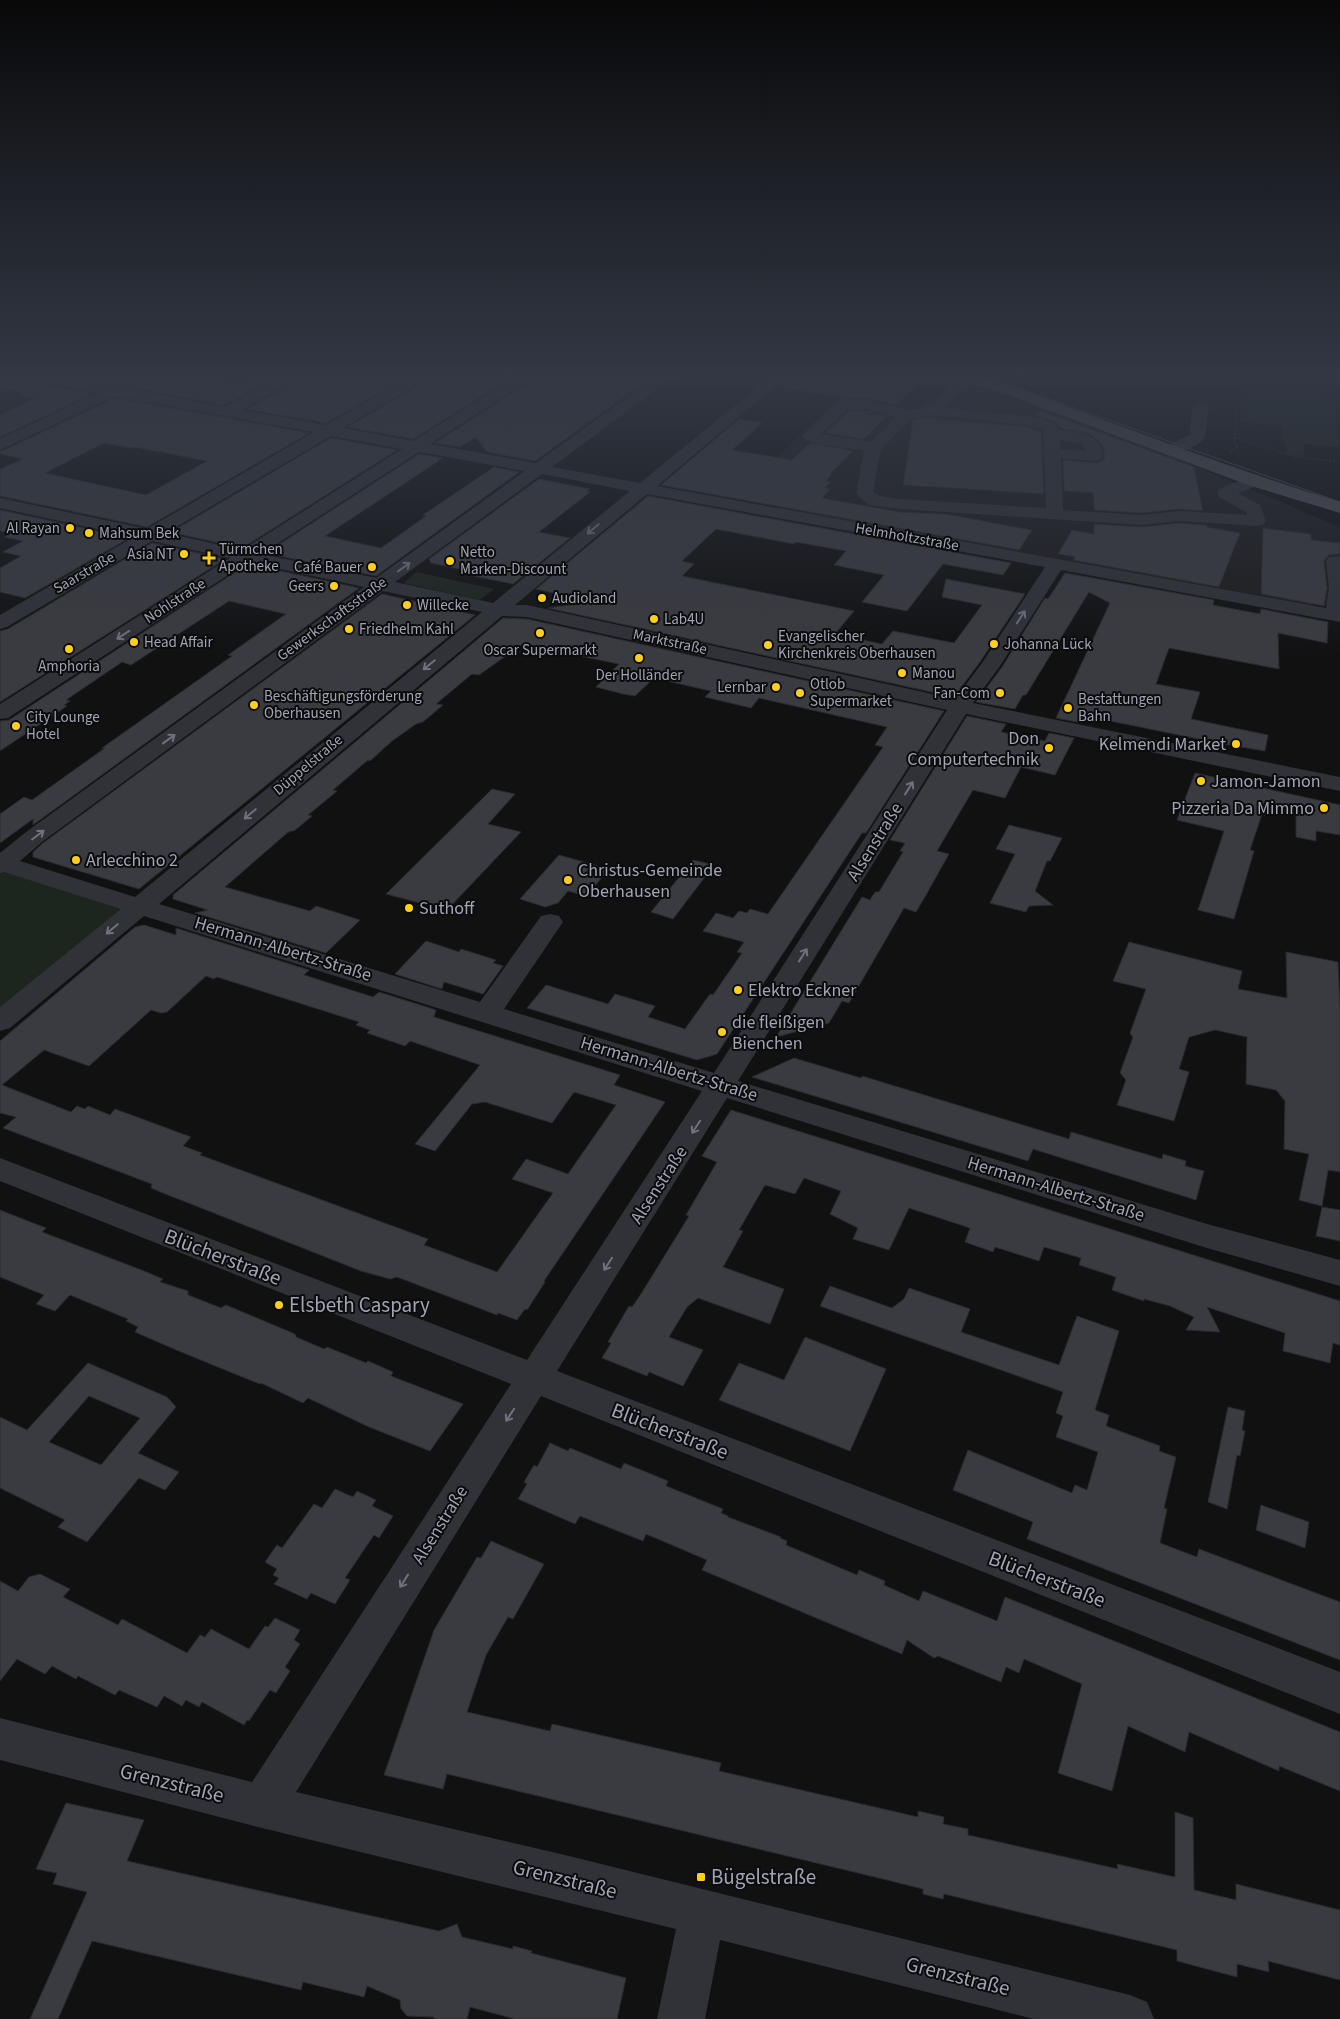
<svg xmlns="http://www.w3.org/2000/svg" width="1340" height="2019" font-family="'Source Sans 3',sans-serif">
<style>
.built{fill:#1d1d1f}
.green{fill:#1d251f}
.building{fill:#3a3b40;stroke:#2b2a2f;fill-rule:evenodd}
.lines{fill:none;stroke-linecap:round;stroke-linejoin:round}
.path{stroke:#37383f;stroke-width:2;stroke-dasharray:1 2.5;stroke-linecap:butt}
.minor{fill:#313238;fill-rule:evenodd}
.major{fill:#4d4e57;fill-rule:evenodd}
.tram{stroke:#484951;stroke-width:1}
.oneway{stroke:#6f717c}
.poi-dot{fill:#ffcf1c;stroke:#0c0c0d;stroke-width:2}
.labels{text-anchor:middle;dominant-baseline:central;stroke-width:4;stroke-linejoin:round;paint-order:stroke}
.far-poi-label{font-size:15px;fill:#a1a4b4;stroke:#0c0c0d;text-anchor:start}
.far-street-label{font-size:15px;fill:#a1a4b4;stroke:#0c0c0d}
.poi-label{font-size:18px;fill:#a1a4b4;stroke:#0c0c0d;text-anchor:start}
.street-label{font-size:18px;fill:#a1a4b4;stroke:#0c0c0d}
.near-street-label{font-size:21px;fill:#a1a4b4;stroke:#0c0c0d}
.near-poi-label{font-size:21px;fill:#a1a4b4;stroke:#0c0c0d;text-anchor:start}
</style>
<rect width="100%" height="100%" fill="#111112"/>
<!-- built -->
<path class="built" d="M891 377 1002 393 1193 462 1188 464 1234 482 1340 527V608L1314 604 1313 607 776 509 782 503 776 458 847 391 846 398 918 410 934 394 944 391 946 388 889 379Z"/>
<!-- green -->
<path class="green" d="M1241 385 1335 394 1339 447 1304 444V456L1286 454V441L1282 440V426L1240 422Z
M417 572 494 589 480 600 403 583Z
M0 866 141 905 0 1022Z"/>
<!-- building -->
<path class="building" d="M0 376H23L27 381 92 394 0 437V415L36 398 17 395 22 392 0 388Z
M61 376H130L112 384Z
M154 376H189L239 384 256 376H280L224 405 135 388 151 381Z
M302 376H408L326 423 247 409 299 381Z
M430 376H514L413 439 348 427 427 381Z
M535 376H653L535 461 487 452 476 437 460 447 435 443 532 381Z
M788 376H893L889 379 919 383 896 405 867 398H849L778 387Z
M115 398 309 433 147 527 0 496V469L23 459 0 454V452ZM104 443 133 448 135 447 207 461 146 495 45 473Z
M1038 410 1194 467 1203 511 1179 509 1142 513 1094 510 1093 493 1064 491 1063 460 1096 463 1102 461 1105 457 1103 447 1099 441 1088 433 1060 428 1056 422 1035 415Z
M849 411H867L872 412 866 414 887 416 864 439 825 433Z
M926 418 1027 427 1041 431 1044 494 903 485 913 420Z
M739 419 762 423 732 450 792 460 810 443 853 451 830 474H832L826 481 831 482 825 488 830 489 822 498 900 512 946 514 1032 530 1019 550 661 485Z
M331 438 397 450 242 548 171 532Z
M419 454 443 458 325 536 381 548 426 516 423 515 494 467 519 472 376 576 266 553Z
M539 479 590 489 587 491 590 492 539 532 570 538 513 584 474 576V572L431 563 429 559Z
M648 496 1011 563 1003 575 943 564 907 611 862 602 884 575 834 565 846 551 796 542 794 544 716 529 682 561 694 564 682 576 854 611 835 634 882 644 893 631 954 643 982 605 942 597 946 579 1025 594 980 662 954 697 548 608 594 602 536 589Z
M0 510 129 538 25 598 0 592V568L21 556 3 552 23 541 5 537 12 533 0 531Z
M1179 523 1206 525 1207 527 1240 533 1219 587 1073 560 1075 557 1058 554 1072 530 1094 534V524L1142 527Z
M1263 528 1311 534V540L1340 543V554L1329 555 1324 561 1327 588 1324 606 1261 594Z
M152 543 225 559 0 702V631L8 629Z
M248 564 359 588 33 825V819L0 843V814L24 797 32 800 105 748H102L232 656 228 655 286 614 229 601 131 665 122 662 66 700 70 701 64 705 67 706 0 751V721L9 720Z
M1065 573 1214 600 1213 605 1260 614 1261 609 1328 622 1327 643 1278 633 1279 669 1169 648 1156 684 1200 692 1191 719 1268 735 1265 751 1218 743 1086 716 1082 723 1056 718 1110 603 1089 592 1026 695H1023L1015 709 976 702 1002 667 1045 598 1048 599Z
M382 594 475 615 139 889 33 857V852L43 843Z
M503 618 527 619 944 711 866 833H862L717 1054 697 1060 527 1008 546 985 608 1004 615 994 655 1006 648 1017 685 1029 710 994 713 995 742 953 737 952 744 942 703 931 716 913 733 918 739 911 747 913 750 909 768 914 883 747 875 745 887 727 759 698 751 708 705 697 711 691 654 678 635 696 623 694 596 687 619 664 565 653 563 655 520 646 479 675 472 674 436 704 443 705 423 722 416 724 392 741 370 761 368 760 333 790 337 791 308 815 312 816 294 831H291L287 833 225 887 310 911 316 906 360 920 326 953 195 913 208 910 173 899V895Z
M967 716 1006 724 1001 732 1045 741 1049 733 1074 738 1055 775 1021 767 1005 798 973 790 937 851 949 854 926 895 916 912 904 908 849 1003 842 1001 829 1023 776 1037 862 897 870 900 875 892H879L903 852 900 851 905 843 890 840Z
M1195 773 1340 805V835L1316 831V841L1296 837V815L1264 808 1250 850 1254 851 1234 919 1198 910 1224 831 1177 820Z
M492 789 515 794 488 824 521 832 447 910 386 894Z
M1009 825 1062 838 1050 861H1047L1035 891 1053 905 1029 906 1026 912 990 903 1015 854 996 849Z
M559 855 609 869 586 896 568 891 558 903 545 907 520 899Z
M693 860 714 865 673 919 651 912Z
M144 925 176 935V928L309 970 304 975 373 997 379 992 436 1010 434 1017 620 1075 614 1085 665 1102 544 1281 545 1282 527 1310 525 1309 517 1320 498 1313 497 1315 397 1277 390 1279 361 1271 163 1193 151 1188 152 1184 3 1128 16 1117 0 1113V1041L135 927ZM206 976 214 979 217 977 359 1022 356 1025 370 1030 367 1033 405 1046 410 1041 480 1065 415 1144 435 1151 472 1104 485 1102 552 1123 574 1092 616 1105 568 1174 526 1159 512 1179 553 1193 497 1272 424 1245 428 1239 200 1155 202 1153 183 1146 191 1137 115 1109 110 1115 88 1106 85 1109 77 1106 71 1112 2 1085 44 1050 89 1066 151 1010 161 1013 167 1012Z
M426 941 459 952 461 949 496 960 493 963 503 966 483 994 444 982 442 989 395 974Z
M1129 942 1242 971 1238 989 1287 998 1286 952 1338 962 1340 1008V1172L1328 1170 1322 1206 1299 1200 1309 1154 1284 1149 1285 1101 1276 1090 1246 1084 1247 1037 1215 1030 1189 1037 1179 1069 1189 1072 1174 1121 1117 1105 1126 1080 1120 1073 1133 1037 1130 1033 1146 989 1113 981Z
M794 1058 861 1078 862 1076 1069 1139 1071 1132 1162 1159 1163 1154 1186 1161 1185 1166 1204 1171 1196 1200 1033 1149 1028 1161 752 1077Z
M731 1110 1340 1301V1345L1333 1343 1330 1363 1283 1351 1285 1333 1207 1307 1220 1332 1186 1330 1194 1317 1170 1306 1144 1299V1301L1112 1290 1116 1277 1079 1265 1081 1258 1044 1247 1039 1261 995 1247 993 1252 965 1242 970 1228 909 1208 889 1250 853 1239 858 1228 830 1214 841 1191 804 1178 795 1194 765 1185 739 1230 743 1231 723 1267 784 1289 770 1324 698 1298 687 1307 669 1337 703 1350 683 1386 649 1372 647 1376 602 1358 611 1343 608 1342 629 1306 632 1307 641 1294 689 1216 686 1215 717 1162 702 1156Z
M1322 1207 1340 1210V1241L1316 1236Z
M0 1210 46 1228 42 1232 144 1271 163 1279 160 1282 188 1291V1295L221 1308 226 1305 295 1334 296 1337 324 1349 327 1347 366 1363 368 1361 393 1372 391 1376 463 1404 430 1451 369 1427 308 1398 303 1403 261 1383 260 1384 230 1372 174 1349 135 1332 138 1327 126 1321 128 1319 70 1295 55 1311 36 1304 44 1295 0 1277Z
M830 1286 892 1308 904 1299 909 1288 970 1309 961 1332 1059 1365 1077 1316 1119 1331 1095 1410 1109 1415 1106 1426 1160 1446 1159 1451 1176 1457 1164 1508 1167 1509 1160 1543 1197 1557 1199 1549 1340 1602V1660L1027 1539 1033 1522 953 1490 968 1450 1072 1493 1075 1485 1087 1490 1098 1452 1056 1437 1063 1416 1056 1413 1063 1392 820 1306Z
M805 1337 886 1369 850 1451 719 1400 739 1363 784 1380Z
M88 1363 167 1397 176 1407 138 1453 179 1472 165 1490 139 1478 87 1542 58 1527 65 1520 0 1488V1417L27 1430ZM89 1396 140 1418 101 1465 49 1442Z
M1228 1407 1245 1411 1242 1430 1245 1431 1240 1456 1237 1455 1227 1509 1208 1502Z
M550 1443 568 1451 570 1448 621 1469 624 1463 668 1481 666 1486 723 1509 721 1513 728 1516V1517L781 1537 780 1538 787 1541 786 1545 857 1575 859 1570 878 1578 885 1581 884 1585 919 1601 923 1591 997 1621 1005 1597 1340 1732V1791L1279 1766V1771L1189 1732 1185 1752 1128 1726 1112 1791 1058 1773 1082 1684 1024 1659 1019 1673 1006 1667 1001 1682 938 1656 934 1658 907 1640 902 1654 702 1570 707 1560 646 1534 643 1541 580 1516 575 1524 518 1499 527 1484 524 1482 534 1465 537 1467Z
M335 1489 353 1497 357 1491 376 1500 372 1506 393 1516 379 1538 374 1535 345 1578 350 1580 335 1604 311 1593 307 1599 274 1584 279 1578 273 1575 277 1569 265 1562 277 1545 282 1548 314 1504 322 1508Z
M1261 1505 1309 1522 1305 1548 1256 1530Z
M491 1541 544 1564 513 1619 508 1617 486 1655 467 1712 550 1731 552 1724 721 1763 719 1771 918 1817V1811L944 1817 943 1824 968 1829V1835L1118 1869 1117 1864 1175 1877V1812L1193 1818 1194 1890 1236 1900V1884L1340 1910V1980L1268 1961 1269 1972 1237 1964V1977L1177 1961V1950L944 1894 943 1899 923 1894V1889L887 1880 447 1774 443 1789 384 1775 434 1630 477 1557 481 1558Z
M40 1574 70 1589 63 1597 118 1625 122 1619 187 1653 200 1635 205 1637 211 1629 249 1649 265 1626 268 1627 275 1618 300 1630 294 1640 300 1644 285 1667 290 1671 276 1693 270 1690 249 1721 247 1720 244 1725 202 1702 199 1707 186 1700 182 1706 164 1696 157 1707 119 1690 115 1695 78 1676 76 1679 52 1666 45 1674 17 1659 0 1681V1581L18 1591 29 1577Z
M66 1803 144 1820 127 1861 439 1931 457 1924 462 1937 513 1949V1946L532 1951 531 1953 626 1978 617 2019H515L470 2007 467 2019H434V2017L407 2016 401 2009 400 2000 367 1986 364 1997 303 1982 301 1990 92 1941 58 2019H30L87 1892 53 1884 57 1873 36 1869Z"/>
<g class="lines">
<!-- path -->
<path class="path" d="M1231 376 1239 382 1340 392
M1235 438 1297 457 1340 462
M1231 452 1237 447 1234 442 1239 382"/>
<!-- minor -->
<path class="minor" d="M25 376H53L112 386 134 376H152L150 379 129 389 224 407 283 376H300L298 379 241 410 326 425 411 376H428L426 379 343 428 413 441 517 376H533L531 379 430 444 536 463 657 376H673L671 379 552 467 640 483 771 376H786L784 379 657 486 1326 608 1329 588 1326 561 1329 557 1340 556V622L1061 570 1000 666 973 703 1340 777V791L966 714 738 1081 1207 1224 1340 1260V1286L1207 1248 727 1098 557 1371 1340 1672V1714L541 1396 296 1792 569 1856 1130 1995 1147 2002 1154 2019H1034L720 1940 705 2019H657L676 1929 262 1828 0 1760V1718L252 1782 511 1384 0 1181V1158L527 1360 702 1091 144 916 10 1028 0 1031V1007L121 909 4 872 0 873V853L26 832 364 587 248 562 8 718 0 719V704L230 558 152 541 7 627 0 629V615L134 537 0 508V498L147 529 314 432 115 396 0 450V439L98 393 32 380 27 379ZM331 436 402 449 242 550 166 533ZM419 452 525 471 376 578 261 554ZM542 474 630 491 493 603 395 582ZM647 494 1045 567 982 663 955 699 527 605H515ZM383 591 482 612 135 897 20 861 42 842ZM502 616 527 617 947 710 714 1073 504 1009 563 922 559 916 550 914 541 916 480 1002 159 904Z
M908 376H937L980 380 982 383 980 386 966 387 945 408 1041 418 1055 424 1059 430C1078 433 1100 432 1103 456L1101 459 1095 461 1061 458 1063 510 1142 515 1179 511 1247 515 1246 512 1219 497 1217 493 1219 489 1254 476 1260 477 1262 481 1260 485 1238 493 1260 505 1266 521 1263 525 1257 526 1179 521 1142 525 899 509 869 505 856 494 864 450C851 448 809 446 802 436L838 402 850 400H867L907 410H916L932 403 950 387 910 379ZM848 409H867L896 417 871 442 821 434ZM931 415 1027 425 1043 430 1046 508 899 499 880 496 873 492 880 451 910 419ZM1060 440 1082 444 1086 451 1060 449Z
M1201 401 1206 403 1209 406 1205 437C1198 447 1179 455 1167 452L1165 449 1167 446 1189 435 1193 406 1196 403Z"/>
<!-- major -->
<path class="major" d="M955 376C989 372 1061 405 1096 417 1177 447 1258 477 1340 502V513L1248 485 1011 396 957 379Z"/>
<!-- tram -->
<path class="tram" d="M985 376 1340 502"/>
</g>
<!-- one-way arrows -->
<defs><path id="oneway-shaft" d="M-6 0H5M1.5-3L5.5 0L1.5 3" fill="none" stroke-width="1.6" stroke-linecap="round" stroke-linejoin="round" transform="scale(1.25)"/></defs>
<g class="oneway">
<use href="#oneway-shaft" transform="translate(593 529) rotate(140)"/>
<use href="#oneway-shaft" transform="translate(404 567) rotate(-36)"/>
<use href="#oneway-shaft" transform="translate(1021 617) rotate(-57)"/>
<use href="#oneway-shaft" transform="translate(123 635) rotate(147)"/>
<use href="#oneway-shaft" transform="translate(429 665) rotate(141)"/>
<use href="#oneway-shaft" transform="translate(169 739) rotate(-36)"/>
<use href="#oneway-shaft" transform="translate(909 788) rotate(-58)"/>
<use href="#oneway-shaft" transform="translate(250 814) rotate(140)"/>
<use href="#oneway-shaft" transform="translate(38 835) rotate(-37)"/>
<use href="#oneway-shaft" transform="translate(112 929) rotate(140)"/>
<use href="#oneway-shaft" transform="translate(803 955) rotate(-58)"/>
<use href="#oneway-shaft" transform="translate(696 1127) rotate(123)"/>
<use href="#oneway-shaft" transform="translate(608 1264) rotate(123)"/>
<use href="#oneway-shaft" transform="translate(510 1415) rotate(123)"/>
<use href="#oneway-shaft" transform="translate(404 1581) rotate(122)"/>
</g>
<!-- sky -->
<linearGradient id="sky" x2="0" y2="1"><stop stop-color="#09090a"/><stop offset="0.57" stop-color="#323844"/><stop offset="1" stop-color="#323844" stop-opacity="0"/></linearGradient>
<rect width="1340" height="658" fill="url(#sky)"/>
<!-- markers -->
<g class="poi-dot">
<circle cx="70" cy="528" r="5"/>
<circle cx="89" cy="533" r="5"/>
<circle cx="184" cy="554" r="5"/>
<path d="M206.5 550.5h5v5h5v5h-5v5h-5v-5h-5v-5h5z"/>
<circle cx="450" cy="561" r="5"/>
<circle cx="372" cy="567" r="5"/>
<circle cx="334" cy="586" r="5"/>
<circle cx="542" cy="598" r="5"/>
<circle cx="407" cy="605" r="5"/>
<circle cx="654" cy="619" r="5"/>
<circle cx="349" cy="629" r="5"/>
<circle cx="540" cy="633" r="5"/>
<circle cx="134" cy="642" r="5"/>
<circle cx="994" cy="644" r="5"/>
<circle cx="768" cy="645" r="5"/>
<circle cx="69" cy="649" r="5"/>
<circle cx="639" cy="658" r="5"/>
<circle cx="902" cy="673" r="5"/>
<circle cx="776" cy="687" r="5"/>
<circle cx="800" cy="693" r="5"/>
<circle cx="1000" cy="693" r="5"/>
<circle cx="254" cy="705" r="5"/>
<circle cx="1068" cy="708" r="5"/>
<circle cx="16" cy="726" r="5"/>
<circle cx="1236" cy="744" r="5"/>
<circle cx="1049" cy="748" r="5"/>
<circle cx="1201" cy="781" r="5"/>
<circle cx="1324" cy="808" r="5"/>
<circle cx="76" cy="860" r="5"/>
<circle cx="568" cy="880" r="5"/>
<circle cx="409" cy="908" r="5"/>
<circle cx="738" cy="990" r="5"/>
<circle cx="722" cy="1032" r="5"/>
<circle cx="279" cy="1305" r="5"/>
<rect x="696" y="1872" width="10" height="10" rx="2.5"/>
</g>
<g class="labels">
<!-- far-poi labels -->
<g class="far-poi-label">
<text x="60" y="528" text-anchor="end">Al Rayan</text>
<text x="99" y="533">Mahsum Bek</text>
<text x="219" y="549">Türmchen<tspan x="219" dy="17">Apotheke</tspan></text>
<text x="460" y="552">Netto<tspan x="460" dy="17">Marken-Discount</tspan></text>
<text x="174" y="554" text-anchor="end">Asia NT</text>
<text x="362" y="567" text-anchor="end">Café Bauer</text>
<text x="324" y="586" text-anchor="end">Geers</text>
<text x="552" y="598">Audioland</text>
<text x="417" y="605">Willecke</text>
<text x="664" y="619">Lab4U</text>
<text x="359" y="629">Friedhelm Kahl</text>
<text x="778" y="636">Evangelischer<tspan x="778" dy="17">Kirchenkreis Oberhausen</tspan></text>
<text x="144" y="642">Head Affair</text>
<text x="1004" y="644">Johanna Lück</text>
<text x="540" y="650" text-anchor="middle">Oscar Supermarkt</text>
<text x="69" y="666" text-anchor="middle">Amphoria</text>
<text x="912" y="673">Manou</text>
<text x="639" y="675" text-anchor="middle">Der Holländer</text>
<text x="810" y="684">Otlob<tspan x="810" dy="17">Supermarket</tspan></text>
<text x="766" y="687" text-anchor="end">Lernbar</text>
<text x="990" y="693" text-anchor="end">Fan-Com</text>
<text x="264" y="696">Beschäftigungsförderung<tspan x="264" dy="17">Oberhausen</tspan></text>
<text x="1078" y="699">Bestattungen<tspan x="1078" dy="17">Bahn</tspan></text>
<text x="26" y="717">City Lounge<tspan x="26" dy="17">Hotel</tspan></text>
</g>
<!-- far-street labels -->
<g class="far-street-label">
<text transform="translate(907 537) rotate(10)">Helmholtzstraße</text>
<text transform="translate(84 573) rotate(-30)">Saarstraße</text>
<text transform="translate(175 601) rotate(-33)">Nohlstraße</text>
<text transform="translate(332 619) rotate(-36)">Gewerkschaftsstraße</text>
<text transform="translate(670 642) rotate(12)">Marktstraße</text>
<text transform="translate(308 765) rotate(-40)">Düppelstraße</text>
</g>
<!-- poi labels -->
<g class="poi-label">
<text x="1039" y="738" text-anchor="end">Don<tspan x="1039" dy="21">Computertechnik</tspan></text>
<text x="1226" y="744" text-anchor="end">Kelmendi Market</text>
<text x="1211" y="781">Jamon-Jamon</text>
<text x="1314" y="808" text-anchor="end">Pizzeria Da Mimmo</text>
<text x="86" y="860">Arlecchino 2</text>
<text x="578" y="870">Christus-Gemeinde<tspan x="578" dy="21">Oberhausen</tspan></text>
<text x="419" y="908">Suthoff</text>
<text x="748" y="990">Elektro Eckner</text>
<text x="732" y="1022">die fleißigen<tspan x="732" dy="21">Bienchen</tspan></text>
</g>
<!-- street labels -->
<g class="street-label">
<text transform="translate(875 842) rotate(-58)">Alsenstraße</text>
<text transform="translate(283 949) rotate(17)">Hermann-Albertz-Straße</text>
<text transform="translate(669 1069) rotate(17)">Hermann-Albertz-Straße</text>
<text transform="translate(659 1185) rotate(-57)">Alsenstraße</text>
<text transform="translate(1056 1189) rotate(17)">Hermann-Albertz-Straße</text>
<text transform="translate(440 1525) rotate(-58)">Alsenstraße</text>
</g>
<!-- near-street labels -->
<g class="near-street-label">
<text transform="translate(223 1257) rotate(21)">Blücherstraße</text>
<text transform="translate(670 1431) rotate(21)">Blücherstraße</text>
<text transform="translate(1047 1579) rotate(21)">Blücherstraße</text>
<text transform="translate(172 1783) rotate(14)">Grenzstraße</text>
<text transform="translate(565 1879) rotate(14)">Grenzstraße</text>
<text transform="translate(958 1976) rotate(14)">Grenzstraße</text>
</g>
<!-- near-poi labels -->
<g class="near-poi-label">
<text x="289" y="1305">Elsbeth Caspary</text>
<text x="711" y="1877">Bügelstraße</text>
</g>
</g>
</svg>
